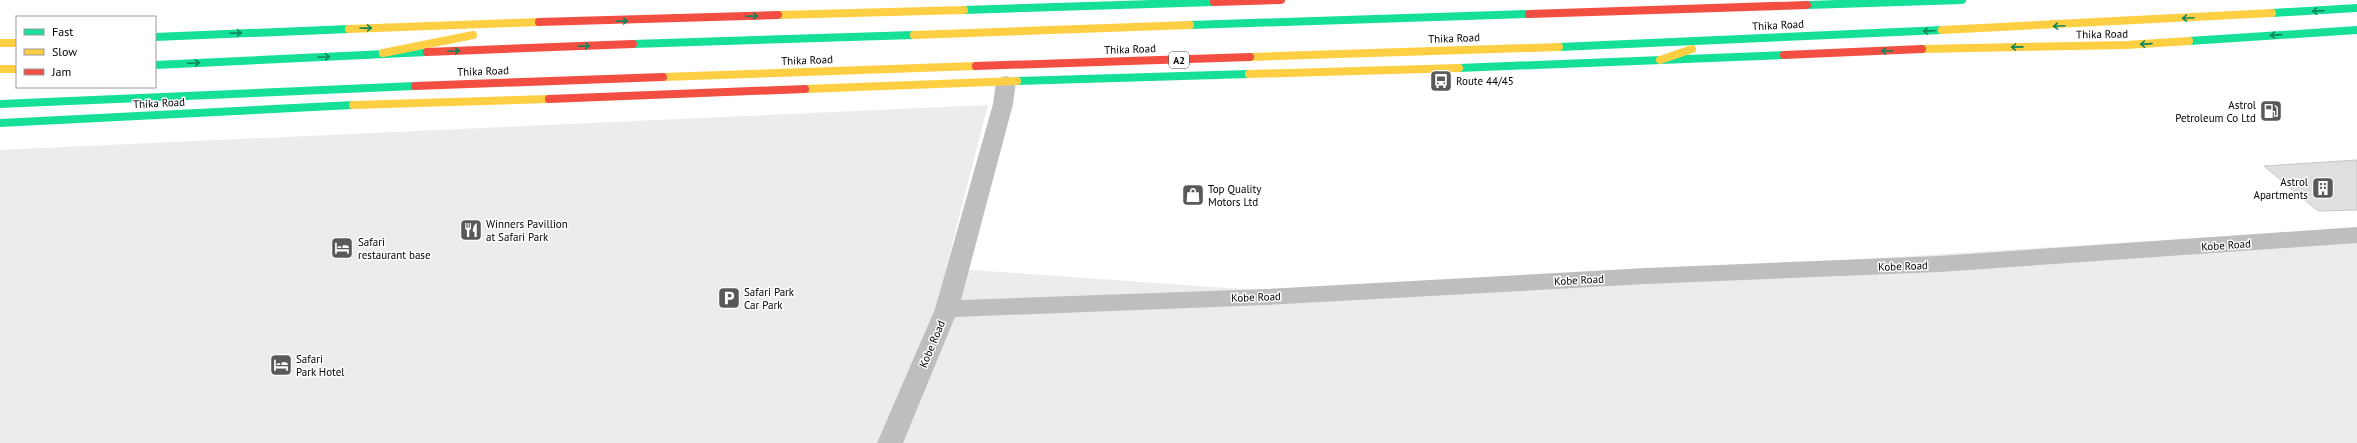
<svg xmlns="http://www.w3.org/2000/svg" width="2357" height="443" font-family="'PT Sans',sans-serif">
<style>
.green{fill:#ececec}
.building{fill:#dfdfdf;stroke:#c7c7c7}
.lines{fill:none;stroke-linecap:round;stroke-linejoin:round}
.street{fill:#bebebe;fill-rule:evenodd}
.fast{stroke:#16e098;stroke-width:8}
.slow{stroke:#ffcf43;stroke-width:8}
.jam{stroke:#f24e42;stroke-width:8}
.oneway{stroke:#0d865b}
.labels{text-anchor:middle;dominant-baseline:central;stroke-width:3;stroke-linejoin:round;paint-order:stroke}
.shield{fill:#fff;stroke:#4c4c4c;stroke-width:1}
.shield-label{font-size:10px;font-weight:bold;fill:#000}
.street-label{font-size:11px;fill:#000;stroke:#fff}
.poi-label{font-size:11px;fill:#000;stroke:#fff;text-anchor:start}
</style>
<rect width="100%" height="100%" fill="#fff"/>
<!-- green -->
<path class="green" d="M988 105 946 268 1309 294 2357 228V443H0V150Z"/>
<!-- building -->
<path class="building" d="M2357 160V210L2318 211 2264 166Z"/>
<g class="lines">
<!-- street -->
<path class="street" d="M1006 76 1013 78 1016 82 1013 104 961 300 1266 289 1646 268 1939 256 2357 227V243L1939 272 1646 284 1266 305 955 317 903 443H877L935 309 993 104 996 82 999 78Z"/>
<!-- fast -->
<path class="fast" d="M1807 5 1962 0
M964 10 1214 2
M2272 13 2357 8
M1190 25 1529 14
M155 37 349 29
M2189 41 2357 30
M633 44 914 35
M1559 47 1942 30
M155 65 427 52
M1459 68 1784 55
M1017 81 1249 74
M0 104 415 86
M0 123 353 105"/>
<!-- slow -->
<path class="slow" d="M778 15 964 10
M349 29 539 22
M1942 30 2272 13
M914 35 1190 25
M0 43H17
M1922 49 2126 45 2189 41
M383 53 473 35
M1250 57 1559 47
M1660 60 1692 49
M0 69H17
M1249 74 1459 68
M663 77 976 66
M805 89 1017 81
M353 105 549 99"/>
<!-- jam -->
<path class="jam" d="M1214 2 1281 0
M1529 14 1807 5
M539 22 778 15
M427 52 633 44
M1784 55 1922 49
M976 66 1250 57
M415 86 663 77
M549 99 805 89"/>
</g>
<!-- one-way arrows -->
<defs><path id="oneway-shaft" d="M-6 0H5M1.5-3L5.5 0L1.5 3" fill="none" stroke-width="1.6" stroke-linecap="round" stroke-linejoin="round"/></defs>
<g class="oneway">
<use href="#oneway-shaft" transform="translate(2318 11) rotate(176)"/>
<use href="#oneway-shaft" transform="translate(752 16) rotate(-2)"/>
<use href="#oneway-shaft" transform="translate(2188 18) rotate(177)"/>
<use href="#oneway-shaft" transform="translate(622 21) rotate(-2)"/>
<use href="#oneway-shaft" transform="translate(2059 26) rotate(177)"/>
<use href="#oneway-shaft" transform="translate(366 28) rotate(-2)"/>
<use href="#oneway-shaft" transform="translate(1929 31) rotate(178)"/>
<use href="#oneway-shaft" transform="translate(236 33) rotate(-2)"/>
<use href="#oneway-shaft" transform="translate(2276 35) rotate(176)"/>
<use href="#oneway-shaft" transform="translate(2146 44) rotate(176)"/>
<use href="#oneway-shaft" transform="translate(584 46) rotate(-2)"/>
<use href="#oneway-shaft" transform="translate(2017 47) rotate(179)"/>
<use href="#oneway-shaft" transform="translate(454 51) rotate(-3)"/>
<use href="#oneway-shaft" transform="translate(1887 51) rotate(178)"/>
<use href="#oneway-shaft" transform="translate(324 57) rotate(-3)"/>
<use href="#oneway-shaft" transform="translate(194 63) rotate(-3)"/>
</g>
<!-- icons -->
<defs>
<g id="bus-square" transform="scale(1.15)"><rect x="-9" y="-9" width="18" height="18" rx="4" fill="#595959" stroke="#fff"/><path d="M-5-6H5V4H4V6H2V4H-2V6H-4V4H-5ZM-3.5-4V0h7V-4ZM-3.5 1.2v1.5H-2V1.2ZM2 1.2v1.5H3.5V1.2Z" fill="#fff"/></g>
<g id="fuel-square" transform="scale(1.15)"><rect x="-9" y="-9" width="18" height="18" rx="4" fill="#595959" stroke="#fff"/><path d="M-5.5-6h7V0h2V4h1.3V-2.5L3-4.5l.8-.8L6-3V5H2.5V1h-1V6h-7ZM-4.2-4.7v3.2H.2V-4.7Z" fill="#fff"/></g>
<g id="building-square" transform="scale(1.15)"><rect x="-9" y="-9" width="18" height="18" rx="4" fill="#595959" stroke="#fff"/><path d="M-4-6H4V6H1V3H-1V6H-4ZM-2.5-4.3h1.7v1.8h-1.7ZM.8-4.3h1.7v1.8H.8ZM-2.5-1h1.7V.8h-1.7ZM.8-1h1.7V.8H.8Z" fill="#fff"/></g>
<g id="shop-square" transform="scale(1.15)"><rect x="-9" y="-9" width="18" height="18" rx="4" fill="#595959" stroke="#fff"/><path d="M-5-2.5h2.3a2.7 3.5 0 0 1 5.4 0H5L5.5 6h-11ZM-1.5-2.5h3a1.5 2.3 0 0 0-3 0Z" fill="#fff"/></g>
<g id="restaurant-square" transform="scale(1.15)"><rect x="-9" y="-9" width="18" height="18" rx="4" fill="#595959" stroke="#fff"/><path d="M-5-6h1v4h1v-4h1v4h1v-4h1v5L-1.5 .5V6h-2V.5L-5-1ZM5-6V6H3V1.5H1.5Q1.5-4 5-6Z" fill="#fff"/></g>
<g id="hotel-square" transform="scale(1.15)"><rect x="-9" y="-9" width="18" height="18" rx="4" fill="#595959" stroke="#fff"/><path d="M-6-4.5h1.5V1H6V5H4.5V3h-9V5H-6ZM-4 0a1.8 1.8 0 1 1 3.6 0ZM.5 0V-2.5h3Q6-2.5 6 0Z" fill="#fff"/></g>
<g id="parking-square" transform="scale(1.15)"><rect x="-9" y="-9" width="18" height="18" rx="4" fill="#595959" stroke="#fff"/><path d="M-3.5-5.5H1a3.5 3.5 0 0 1 0 7H-1V5.5H-3.5ZM-1-3.4V-.6H.8a1.4 1.4 0 0 0 0-2.8Z" fill="#fff"/></g>
</defs>
<g fill-rule="evenodd">
<use href="#bus-square" x="1441" y="81"/>
<use href="#fuel-square" x="2271" y="111"/>
<use href="#building-square" x="2323" y="188"/>
<use href="#shop-square" x="1193" y="195"/>
<use href="#restaurant-square" x="471" y="230"/>
<use href="#hotel-square" x="342" y="248"/>
<use href="#parking-square" x="729" y="298"/>
<use href="#hotel-square" x="281" y="365"/>
</g>
<g class="labels">
<!-- shield labels -->
<rect class="shield" x="1169" y="52" width="20" height="16" rx="3"/>
<g class="shield-label">
<text x="1179" y="60">A2</text>
</g>
<!-- street labels -->
<g class="street-label">
<text transform="translate(1778 25) rotate(-3)">Thika Road</text>
<text transform="translate(2102 34) rotate(-1)">Thika Road</text>
<text transform="translate(1454 38) rotate(-2)">Thika Road</text>
<text transform="translate(1130 49) rotate(-2)">Thika Road</text>
<text transform="translate(807 60) rotate(-2)">Thika Road</text>
<text transform="translate(483 71) rotate(-2)">Thika Road</text>
<text transform="translate(159 103) rotate(-3)">Thika Road</text>
<text transform="translate(2226 245) rotate(-4)">Kobe Road</text>
<text transform="translate(1903 266) rotate(-2)">Kobe Road</text>
<text transform="translate(1579 280) rotate(-3)">Kobe Road</text>
<text transform="translate(1256 297) rotate(-2)">Kobe Road</text>
<text transform="translate(932 344) rotate(-67)">Kobe Road</text>
</g>
<!-- poi labels -->
<g class="poi-label">
<text x="1456" y="81">Route 44/45</text>
<text x="2256" y="105" text-anchor="end">Astrol<tspan x="2256" dy="13">Petroleum Co Ltd</tspan></text>
<text x="2308" y="182" text-anchor="end">Astrol<tspan x="2308" dy="13">Apartments</tspan></text>
<text x="1208" y="189">Top Quality<tspan x="1208" dy="13">Motors Ltd</tspan></text>
<text x="486" y="224">Winners Pavillion<tspan x="486" dy="13">at Safari Park</tspan></text>
<text x="358" y="242">Safari<tspan x="358" dy="13">restaurant base</tspan></text>
<text x="744" y="292">Safari Park<tspan x="744" dy="13">Car Park</tspan></text>
<text x="296" y="359">Safari<tspan x="296" dy="13">Park Hotel</tspan></text>
</g>
</g>
<!-- legend -->
<rect x="16" y="16" width="140" height="72" fill="#ffffff" stroke="#999999"/>
<rect x="24" y="29" width="20" height="6" fill="#16e098" stroke="#999999"/>
<text x="52" y="36" font-size="12" fill="#000000">Fast</text>
<rect x="24" y="49" width="20" height="6" fill="#ffcf43" stroke="#999999"/>
<text x="52" y="56" font-size="12" fill="#000000">Slow</text>
<rect x="24" y="69" width="20" height="6" fill="#f24e42" stroke="#999999"/>
<text x="52" y="76" font-size="12" fill="#000000">Jam</text>
</svg>
